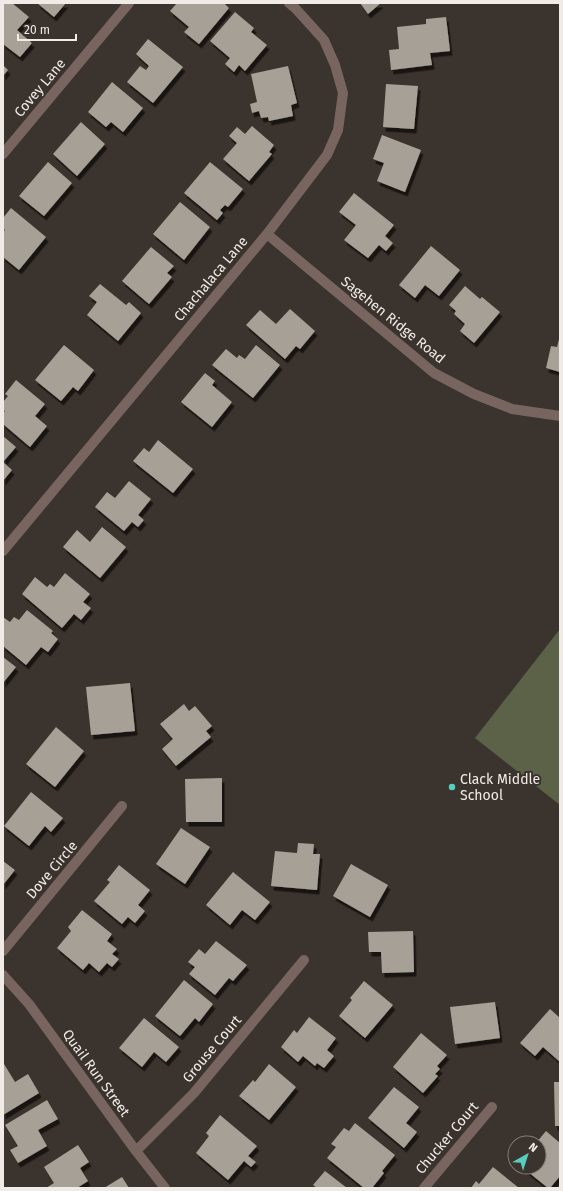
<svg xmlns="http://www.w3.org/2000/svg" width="563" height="1191" font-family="'Fira Sans',sans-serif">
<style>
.green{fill:#5b6248}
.building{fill:#a7a096;filter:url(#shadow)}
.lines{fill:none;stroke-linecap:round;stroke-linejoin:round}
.minor{stroke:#786560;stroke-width:10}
.poi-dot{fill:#59cebe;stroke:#3b332d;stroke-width:1.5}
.labels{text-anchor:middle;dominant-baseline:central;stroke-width:4;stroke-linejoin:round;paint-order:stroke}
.street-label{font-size:14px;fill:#f1ebe7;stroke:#3b332d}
.poi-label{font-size:14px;fill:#f1ebe7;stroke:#3b332d;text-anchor:start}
</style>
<defs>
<filter id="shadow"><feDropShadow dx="2.5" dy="4.5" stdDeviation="0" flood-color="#0009"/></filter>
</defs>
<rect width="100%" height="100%" fill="#3b332d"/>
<!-- green -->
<path class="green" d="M560 629V805L475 738Z"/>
<!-- building -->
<path class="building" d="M3 3H12L29 17 17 30 32 43 20 57 3 44Z
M37 3H66L54 17Z
M177 3H224L229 8 199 44 184 32 189 27 170 11Z
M360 3H381L368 14Z
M235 12 254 28 251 32 267 45 245 71 239 65 234 72 225 64 230 58 210 41Z
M446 17 450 51 430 53 432 65 391 70 389 50 399 49 397 27 426 24V19Z
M148 39 183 67 153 103 127 82 140 66 146 70 149 66 136 54Z
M3 65 8 70 3 76Z
M288 66 297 103 291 105 293 116 269 121 268 117 261 118 259 111 252 113 250 104 257 102 251 74Z
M112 82 143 108 123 132 111 122 106 127 88 112Z
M386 84 418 86 414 129 383 127Z
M81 122 105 144 77 176 53 154Z
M252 126 274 145 269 152 272 154 249 181 223 159 237 143 229 136 237 127 245 134Z
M382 135 421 150 405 192 377 181 384 163 373 159Z
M48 162 72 183 44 216 19 196Z
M210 162 243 189 228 207 225 205 220 210 223 213 217 220 184 193Z
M354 193 394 225 385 236 393 243 386 251 379 245 368 258 344 240 356 225 339 212Z
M180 202 210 227 184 260 153 234Z
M11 208 46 237 19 270 3 257V232L5 230 3 228V218Z
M431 246 460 270 439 296 425 285 415 298 399 285Z
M151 247 174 266 167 273 172 277 149 304 122 281Z
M100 284 126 305 129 302 141 313 118 341 87 315 97 302 89 296Z
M465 286 480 299 482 297 500 312 474 343 460 331 465 324 454 314 456 311 449 305Z
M290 309 315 331 300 349 296 346 285 359 246 325 260 310 276 324Z
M559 339H560V372L546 368 551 346 557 347Z
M64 345 94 370 78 391 73 387 61 401 35 380Z
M256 345 280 365 253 398 212 365 226 349 237 358 239 355 245 359Z
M205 373 215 381 212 385 232 402 212 427 181 402Z
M16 380 45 404 35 416 47 426 30 447 3 424V413L5 411 3 410V402L8 396 5 394Z
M3 436 16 447 3 462 12 470 3 481Z
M158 440 193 469 173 493 133 461 144 448 149 452Z
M129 481 151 499 138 515 144 520 138 527 132 522 124 531 95 507 107 492 115 498Z
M102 527 126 547 100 578 63 547 77 530 90 542Z
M65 573 90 594 83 602 91 608 81 620 74 614 62 628 22 594 35 577 47 587 50 584 54 587Z
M27 610 53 631 51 633 58 639 48 652 41 647 26 665 3 646V617L10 622 14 617 19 620Z
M3 657 16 667 3 683Z
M130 683 135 731 91 735 86 687Z
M184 704 189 711 195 706 212 726 206 731 211 737 176 766 162 749 173 739 160 724Z
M56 727 84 751 55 787 26 764Z
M222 778V822H186L185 779Z
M31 792 63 818 51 832 45 826 29 846 4 826Z
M181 828 210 847 185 884 156 864Z
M298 843 314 844 313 854H320L317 890 271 886 275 851 297 853Z
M3 861 15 870 3 885Z
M351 864 388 885 370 917 333 896Z
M119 865 150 890 138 905 145 911 135 923 128 917 122 924 94 901 110 882 107 880Z
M233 872 270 902 255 920 242 910 230 925 206 905Z
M82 910 112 934 107 941 117 949 112 954 119 959 112 967 107 963 99 972 89 963 83 970 57 948 71 931 68 927Z
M413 931 414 972 382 973 381 952H369L368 932Z
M216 941 247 965 233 981 229 978 215 995 189 974 195 967 188 962 199 949 205 954Z
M184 980 213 1004 199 1022 195 1018 180 1036 155 1016Z
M364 981 393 1005 365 1038 339 1016 352 1000 350 998Z
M495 1002 500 1038 455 1044 450 1007Z
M550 1009 560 1018V1062L543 1047 535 1056 520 1043Z
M309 1017 336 1038 327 1050 334 1056 324 1068 317 1063 315 1066 303 1056 298 1062 281 1047 294 1030 297 1033Z
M144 1018 179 1047 166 1062 154 1052 142 1067 119 1048Z
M421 1033 447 1055 437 1066 440 1069 435 1074 438 1076 423 1093 393 1067Z
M4 1064 15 1082 28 1074 39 1093 3 1115V1065Z
M269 1064 296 1087 269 1120 239 1096 253 1080 255 1082Z
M554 1082H560V1126H555Z
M394 1087 419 1107 406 1123 417 1132 404 1148 368 1118Z
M47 1100 58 1119 38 1130 47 1146 18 1163 10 1150 18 1146 5 1125Z
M220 1115 257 1146 248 1156 256 1162 251 1167 244 1161 228 1180 196 1153 209 1136 206 1133Z
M355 1123 395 1155 382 1171 384 1173 372 1188H364L327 1158 336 1147 331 1144 344 1128 349 1131Z
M546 1131 560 1143V1176L550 1188H548L522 1167H539V1143H536Z
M78 1145 89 1162 80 1168 88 1181 77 1188H46L54 1183 44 1167Z
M493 1167 519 1188H471L476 1181 479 1184Z
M325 1171 347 1188H317L313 1185Z
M122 1177 129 1188H104Z"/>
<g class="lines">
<!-- minor -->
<path class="minor" d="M3 154 129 3
M267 234 434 373 474 394 512 409 560 416
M3 551 267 234 327 155 338 130 343 93 335 65 324 40 296 9 289 3
M3 951 122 806
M3 975 29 1004 136 1151 165 1188
M136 1151 194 1093 304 960
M424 1188 492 1107"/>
</g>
<!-- markers -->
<circle class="poi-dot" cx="452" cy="787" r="4"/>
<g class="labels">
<!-- street labels -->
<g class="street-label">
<text transform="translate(40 88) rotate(-50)">Covey Lane</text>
<text transform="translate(211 279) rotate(-50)">Chachalaca Lane</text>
<text transform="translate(393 320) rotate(39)">Sagehen Ridge Road</text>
<text transform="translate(52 870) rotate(-50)">Dove Circle</text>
<text transform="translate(212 1049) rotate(-50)">Grouse Court</text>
<text transform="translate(96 1073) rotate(54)">Quail Run Street</text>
<text transform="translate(447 1138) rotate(-50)">Chucker Court</text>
</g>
<!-- poi labels -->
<g class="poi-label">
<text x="460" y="779">Clack Middle<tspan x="460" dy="16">School</tspan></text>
</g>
</g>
<!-- border -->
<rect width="563" height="1191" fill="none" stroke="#f1ebe7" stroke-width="8"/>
<!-- north arrow -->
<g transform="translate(527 1155) rotate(39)"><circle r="19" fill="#3b332d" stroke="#847d77"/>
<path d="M0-3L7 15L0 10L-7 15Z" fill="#59cebe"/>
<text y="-6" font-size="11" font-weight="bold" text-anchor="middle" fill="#f1ebe7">N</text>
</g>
<!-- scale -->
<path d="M18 34v6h58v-6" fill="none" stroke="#f1ebe7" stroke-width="2"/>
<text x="24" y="34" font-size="12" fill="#f1ebe7" stroke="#3b332d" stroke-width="3" paint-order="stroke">20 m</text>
</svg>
